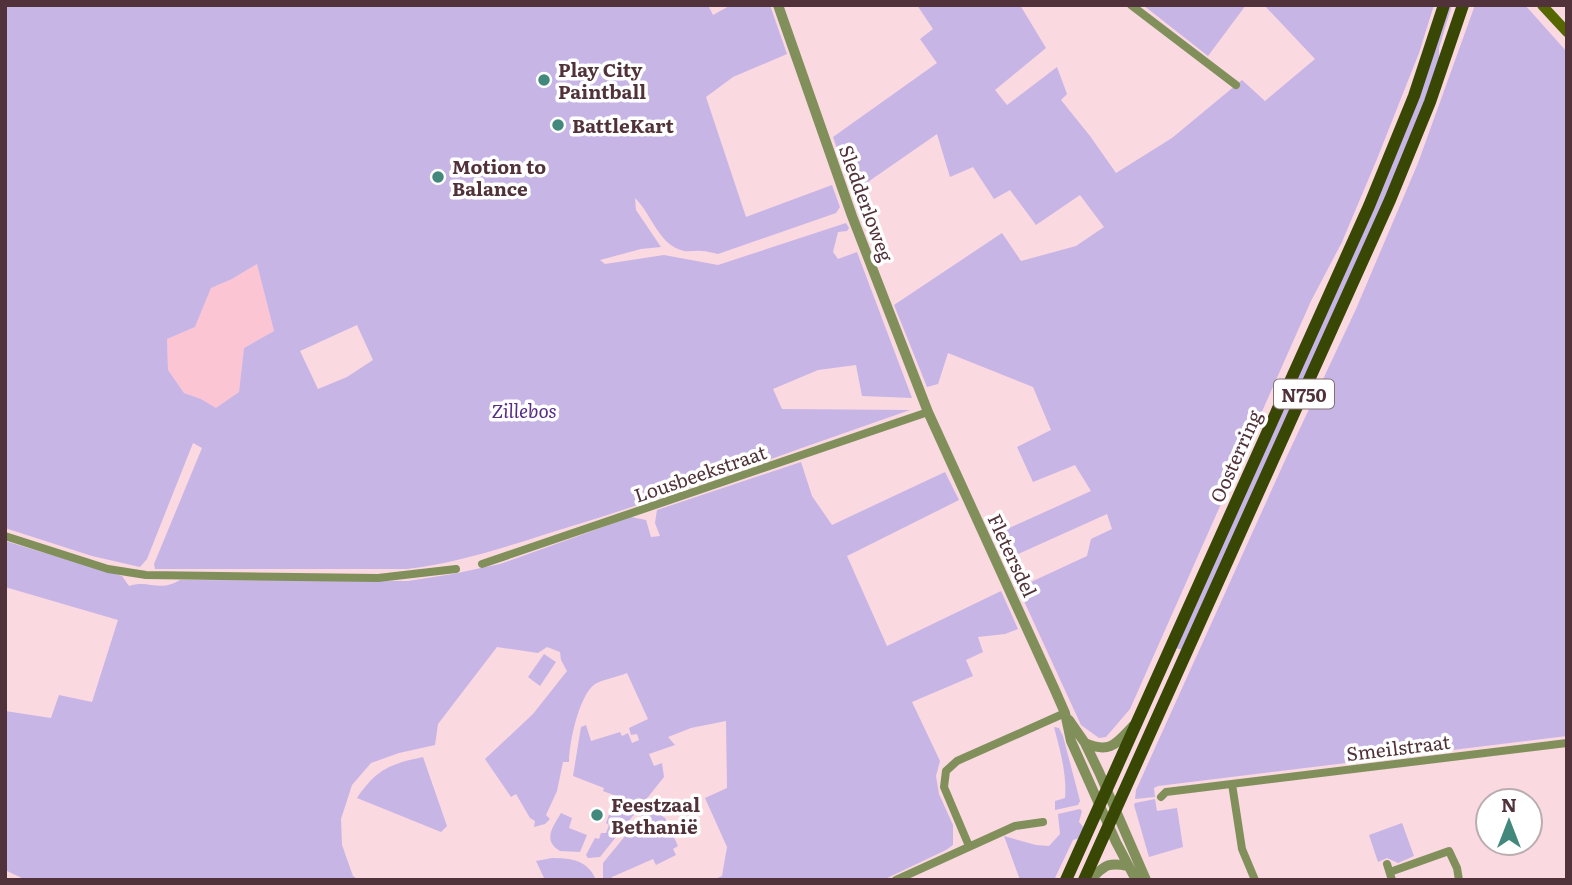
<svg xmlns="http://www.w3.org/2000/svg" width="1572" height="885" font-family="Literata,serif">
<style>
.built{fill:#fbc5d3}
.green{fill:#c7b5e6;fill-rule:evenodd}
.lines{fill:none;stroke-linecap:round;stroke-linejoin:round}
.minor{stroke:#81905b;stroke-width:8}
.tertiary{stroke:#81905b;stroke-width:10}
.secondary{stroke:#546700;stroke-width:10}
.primary{stroke:#394704;stroke-width:12}
.poi-dot{fill:#43887c;stroke:#fff;stroke-width:2.5}
.labels{text-anchor:middle;dominant-baseline:central;stroke-width:7;stroke-linejoin:round;paint-order:stroke}
.shield{fill:#fff;stroke:#857075;stroke-width:2}
.shield-label{font-size:18px;font-weight:bold;fill:#51323a}
.poi-label{font-size:19px;font-weight:bold;fill:#51323a;stroke:#fff;text-anchor:start}
.street-label{font-size:19px;fill:#51323a;stroke:#fff}
.park-label{font-size:19px;font-style:italic;fill:#572e86;stroke:#fff}
</style>
<rect width="100%" height="100%" fill="#fad9e1"/>
<!-- built -->
<path class="built" d="M257 264 274 331 244 348 239 392 216 409 201 399 184 393 168 370 167 339 195 327 211 288 232 279Z"/>
<!-- green -->
<path class="green" d="M5 5H708L713 15 731 5H770L787 54 733 77 706 97 746 217 832 185 840 207 836 213 718 254C713 253 707 251 702 251 696 250 690 252 684 251 658 245 652 214 635 198L636 210 661 247 641 249 600 260 605 264 664 255 718 265 846 223 849 228 847 231 838 232 833 252 838 259 857 252 912 398 862 396 856 365 818 370 773 389 782 409 910 410C797 449 686 491 572 526 517 543 464 562 407 569H155L154 564 202 448 193 443 147 559 140 567 92 556 5 528ZM257 264 274 331 244 348 239 392 216 408 201 399 184 393 168 370 167 339 195 327 211 288 232 279ZM357 325 373 360 347 377 318 389 300 351Z
M917 5H1020L1046 48 995 90 1007 105 1057 67 1067 94 1061 100 1090 136 1116 173 1172 138 1242 80 1265 101 1315 59 1264 5H1434L1419 53 1377 159 1342 242 1311 301 1130 709 1106 737 1099 738 1081 725 1018 588 1087 556 1091 539 1112 529 1107 514 1005 560 994 535 1091 491 1075 465 1033 482 1017 447 1051 430 1033 387 948 353 938 384 927 387 894 305 1002 233 1021 261 1076 246 1104 227 1080 195 1036 225 1010 190 994 199 973 167 950 177 937 134 852 193 833 137 937 63 920 39 933 29Z
M1143 5H1246L1208 56Z
M1450 5H1452L1439 48V63L1399 166 1183 650 1176 648 1411 117Z
M1475 5H1525L1567 52V736L1158 786 1154 788 1155 797 1135 799 1136 790 1287 456 1356 309 1418 163Z
M801 462 812 496 832 525 945 472 959 500 847 556 887 646 1001 591 1018 629 1005 634 978 637 983 652 966 660 973 676 912 702 940 761 936 776 939 794 953 825V845L946 850 883 880H713L722 876 727 847 705 798 727 788 726 721 691 728 668 737 675 745 649 754 654 766 662 763 664 777 600 857 588 858 586 855 595 838 599 839 601 833H606L609 825 606 823 616 796 603 791 604 788 573 776 581 727 586 725 591 741 620 732 622 736 628 733 632 743 639 740 637 734 631 735 629 728 648 719 627 673C617 677 604 679 595 684 579 695 569 743 569 762H563L557 791 546 815 550 819 545 824 534 827 535 821 530 818 516 794 511 797 485 759 533 714 567 671 561 660 560 652 547 647 538 653 497 647 438 724 435 745 399 753 371 763 352 785 341 819 342 845 353 876 359 880H26L5 870V711L51 718 59 695 92 702 118 620 5 587V541L122 576 129 586C149 579 159 593 180 580L408 581 453 574 500 564 631 517 646 520 651 537 660 536 655 523 657 510Z
M544 654 556 662 540 686 528 677Z
M1054 727 1059 728 1063 736 1080 801 1078 805 1055 810V801L1065 798C1067 774 1060 750 1054 727Z
M423 757 447 826 441 832 357 798C376 770 389 764 423 757Z
M1155 799 1157 811 1177 808 1183 847 1149 857 1134 805 1135 803Z
M649 807 665 818 678 846 673 849 676 855 656 865 653 859 612 877V880H603V863Z
M1080 809 1082 811 1079 822 1084 828 1079 838 1073 840 1054 880H1020L1004 836 1036 845 1049 846 1060 834 1058 814Z
M561 813 572 818 569 828 587 835 580 852 560 851C542 840 553 827 561 813Z
M1402 823 1414 856 1398 863 1387 858 1378 862 1369 835Z
M552 858C571 858 588 860 596 880H545L536 861Z"/>
<g class="lines">
<!-- minor -->
<path class="minor" d="M1131 5 1236 85
M5 536 108 569 146 575 378 578 456 569
M482 564 928 412
M1232 784 1242 849 1255 880
M1161 797 1166 792 1567 743
M969 846 944 787 946 771 957 761 1065 713
M1387 864 1392 880
M1390 872 1449 851 1457 868 1459 880
M896 880 1015 826 1043 822"/>
<!-- tertiary -->
<path class="tertiary" d="M778 5 852 216 928 412 1054 688 1065 713 1071 741 1116 842 1136 880
M1069 720 1085 743 1099 772 1146 880
M1085 743C1110 754 1116 744 1133 726
M1089 880C1104 868 1105 861 1128 866"/>
<!-- secondary -->
<path class="secondary" d="M1542 5 1567 32"/>
<!-- primary -->
<path class="primary" d="M1066 880 1369 206 1414 96 1444 5
M1084 880 1390 200 1430 102 1463 5"/>
</g>
<!-- markers -->
<g class="poi-dot">
<circle cx="544" cy="80" r="7"/>
<circle cx="558" cy="125" r="7"/>
<circle cx="438" cy="177" r="7"/>
<circle cx="597" cy="815" r="7"/>
</g>
<g class="labels">
<!-- shield labels -->
<rect class="shield" x="1274" y="379.5" width="60" height="29" rx="5"/>
<g class="shield-label">
<text x="1304" y="394">N750</text>
</g>
<!-- poi labels -->
<g class="poi-label">
<text x="558" y="69">Play City<tspan x="558" dy="22">Paintball</tspan></text>
<text x="572" y="125">BattleKart</text>
<text x="452" y="166">Motion to<tspan x="452" dy="22">Balance</tspan></text>
<text x="611" y="804">Feestzaal<tspan x="611" dy="22">Bethanië</tspan></text>
</g>
<!-- street labels -->
<g class="street-label">
<text transform="translate(867 203) rotate(70)">Sledderloweg</text>
<text transform="translate(1235 456) rotate(-66)">Oosterring</text>
<text transform="translate(700 473) rotate(-19)">Lousbeekstraat</text>
<text transform="translate(1013 555) rotate(65)">Fletersdel</text>
<text transform="translate(1398 747) rotate(-7)">Smeilstraat</text>
</g>
<!-- park labels -->
<g class="park-label">
<text x="524" y="410">Zillebos</text>
</g>
</g>
<!-- border -->
<rect width="1572" height="885" fill="none" stroke="#51323a" stroke-width="14"/>
<!-- north arrow -->
<g transform="translate(1509 822)"><circle r="33" fill="#ffffff" stroke="#b9adb0" stroke-width="2"/>
<path d="M0-5L12 26L0 18L-12 26Z" fill="#43887c"/>
<text y="-10" font-size="19" font-weight="bold" text-anchor="middle" fill="#51323a">N</text>
</g>
</svg>
